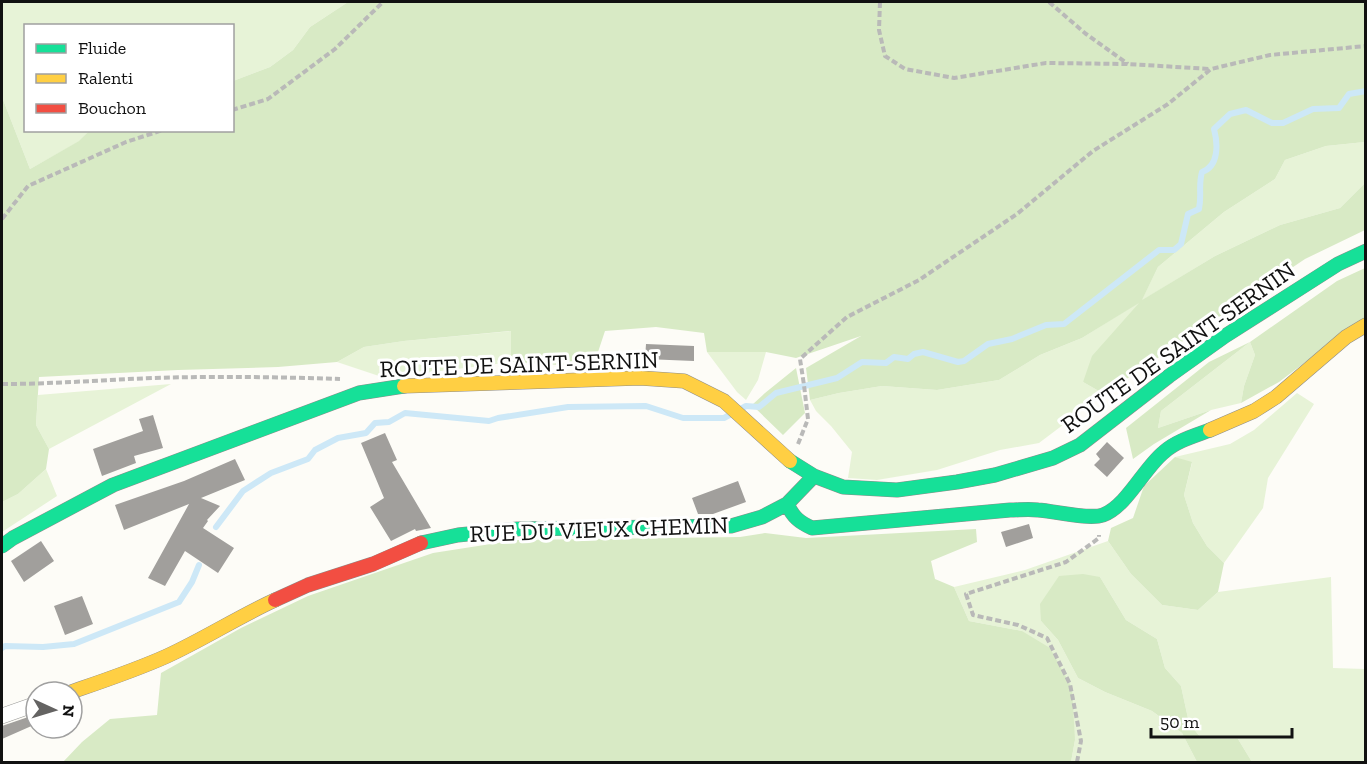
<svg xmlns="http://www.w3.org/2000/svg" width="1367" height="764" font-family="'Zilla Slab',serif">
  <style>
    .green { fill: #e7f3d7 }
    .forest { fill: #d8eac5 }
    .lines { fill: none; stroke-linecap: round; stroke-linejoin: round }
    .stream { stroke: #cde8f7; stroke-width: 6 }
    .building { fill: #a19f9c }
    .street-casing { stroke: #979795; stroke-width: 16 }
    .fast-casing { stroke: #8e8d8b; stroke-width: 15 }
    .slow-casing { stroke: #8e8d8b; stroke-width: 15 }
    .jam-casing { stroke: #8e8d8b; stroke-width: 15 }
    .path { stroke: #b9b9b8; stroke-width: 4; stroke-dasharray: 6 3; stroke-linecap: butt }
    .street { stroke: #fffffe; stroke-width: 15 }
    .fast { stroke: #16e098; stroke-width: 14 }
    .slow { stroke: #ffcf43; stroke-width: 14 }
    .jam { stroke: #f24e42; stroke-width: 14 }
    .labels { text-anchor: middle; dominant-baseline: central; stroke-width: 6; stroke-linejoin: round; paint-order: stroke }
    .street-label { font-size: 24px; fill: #111; stroke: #fff }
  </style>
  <rect width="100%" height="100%" fill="#fdfcf7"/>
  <path class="green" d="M 2,2 L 348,2 L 310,27 L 293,50 L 270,67 L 233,81 L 232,26 L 26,26 L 26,130 L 89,131 L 80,141 L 30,169 L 2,97 Z
    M 1365,142 L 1365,183 L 1340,208 L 1280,225 L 1215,256 L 1141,301 L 1083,382 L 1104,394 L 1039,443 L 1000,450 L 937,470 L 877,480 L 848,478 L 852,452 L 831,426 L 816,411 L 810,400 L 839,393 L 882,386 L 937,390 L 999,380 L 1040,355 L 1082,338 L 1141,301 L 1158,267 L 1224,212 L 1275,179 L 1285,160 L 1326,146 Z
    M 512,331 L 511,362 L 385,378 L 337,362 L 364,347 L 404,341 Z
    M 1250,342 L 1255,355 L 1244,386 L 1241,403 L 1211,410 L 1158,428 L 1161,411 Z
    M 707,352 L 766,352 L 758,380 L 746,400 L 737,392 Z
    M 171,384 L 49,449 L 36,425 L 38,395 Z
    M 1297,393 L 1314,404 L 1268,478 L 1263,508 L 1224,563 L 1207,546 L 1193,523 L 1184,495 L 1192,463 L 1175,457 L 1230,444 L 1254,430 Z
    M 46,469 L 57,496 L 2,532 L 2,502 L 18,494 Z
    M 1108,541 L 1131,574 L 1162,605 L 1198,610 L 1218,592 L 1331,577 L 1333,668 L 1365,669 L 1365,762 L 1252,762 L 1238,739 L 1201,738 L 1189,723 L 1181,686 L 1165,668 L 1157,639 L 1126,620 L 1100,577 L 1041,621 L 1058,640 L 1078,678 L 1105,692 L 1152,711 L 1182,733 L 1197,762 L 1071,762 L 1075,740 L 1022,631 L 969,621 L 954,587 L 1025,570 Z"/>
  <path class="forest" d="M 348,2 L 1365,2 L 1365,142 L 1326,146 L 1285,160 L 1275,179 L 1224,212 L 1158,267 L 1142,300 L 1215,256 L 1280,225 L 1340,208 L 1365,183 L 1365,230 L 1305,259 L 1104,394 L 1083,382 L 1092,356 L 1139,303 L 1082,338 L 1040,355 L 999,380 L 937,390 L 882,386 L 839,393 L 810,400 L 806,368 L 861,336 L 796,358 L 766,352 L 707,352 L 704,333 L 656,327 L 605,331 L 593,367 L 511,362 L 511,331 L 404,341 L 364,347 L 337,362 L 278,367 L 178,370 L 39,377 L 36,425 L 49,449 L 46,469 L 18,494 L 2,502 L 2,97 L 30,169 L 79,141 L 89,131 L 232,130 L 233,81 L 270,67 L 293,50 L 310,27 Z
    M 1365,268 L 1365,317 L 1279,382 L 1241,403 L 1244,386 L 1255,355 L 1250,342 L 1161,411 L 1158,428 L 1211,410 L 1154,444 L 1133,459 L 1126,428 L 1209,362 L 1250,342 L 1337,281 Z
    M 796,368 L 805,413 L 783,435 L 752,405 L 765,393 Z
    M 1175,457 L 1192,462 L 1184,495 L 1193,523 L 1207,546 L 1224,563 L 1218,592 L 1198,610 L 1162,605 L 1131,574 L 1108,541 L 1111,528 L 1133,518 L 1144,486 Z
    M 976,529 L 977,542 L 931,561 L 935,579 L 954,587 L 969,621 L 1022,631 L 1050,648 L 1072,688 L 1075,740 L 1071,762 L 63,762 L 82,742 L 110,719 L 157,715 L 161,673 L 241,628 L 308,596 L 433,553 L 517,540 L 740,537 L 765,533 L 806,538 Z
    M 1083,574 L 1100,577 L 1126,620 L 1157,639 L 1165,668 L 1181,686 L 1189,723 L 1201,738 L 1238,739 L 1252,762 L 1197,762 L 1182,733 L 1152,711 L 1105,692 L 1078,678 L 1058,640 L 1041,621 L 1040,604 L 1059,576 Z"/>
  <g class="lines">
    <path class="stream" d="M 216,527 L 243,491 L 271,473 L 308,459 L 315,450 L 338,438 L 366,433 L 375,423 L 389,422 L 405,413 L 489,421 L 498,418 L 568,407 L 646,406 L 683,418 L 724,418 L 746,406 L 759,407 L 776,393 L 837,378 L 862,362 L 886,363 L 894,357 L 908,359 L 914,354 L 923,352 L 958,362 L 964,361 L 988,344 L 1012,339 L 1046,325 L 1064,324 L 1159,250 L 1174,250 L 1181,244 L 1188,214 L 1199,209 C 1202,195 1198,186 1202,172 C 1219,166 1218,144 1214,129 L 1230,114 L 1246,110 L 1272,123 L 1283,123 L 1313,109 L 1339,108 L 1349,94 L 1366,91
      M 2,648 L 5,646 L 43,647 L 74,644 L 179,602 L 192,582 L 199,565"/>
  </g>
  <path class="building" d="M 646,344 L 694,346 L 694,361 L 645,359 Z
    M 153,415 L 163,448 L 134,456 L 136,463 L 102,476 L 93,449 L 143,431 L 139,419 Z
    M 385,433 L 397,460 L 392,462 L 431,528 L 416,531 L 415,529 L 391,541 L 370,507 L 384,498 L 361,443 Z
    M 1107,442 L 1124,458 L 1107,477 L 1094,465 L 1100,459 L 1096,454 Z
    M 235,459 L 245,480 L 201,498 L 220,506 L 207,520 L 208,521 L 203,528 L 234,548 L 218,573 L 185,551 L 165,586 L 148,578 L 189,504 L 124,530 L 115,505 L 184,481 Z
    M 738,481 L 746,502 L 713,514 L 698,514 L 692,498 Z
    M 1029,524 L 1033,538 L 1006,547 L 1001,532 Z
    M 41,541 L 54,561 L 24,582 L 11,561 Z
    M 82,596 L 93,624 L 65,635 L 54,606 Z
    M 34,715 L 36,724 L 2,739 L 2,726 Z"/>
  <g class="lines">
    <defs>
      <path id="street" d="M 2,716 L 36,704"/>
      <path id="fast" d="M 790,461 L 814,476 L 843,487 L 897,490 L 957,482 L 995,475 L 1053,458 L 1080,445 L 1169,376 L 1225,336 L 1338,264 L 1366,251
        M 787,504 L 814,476
        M 421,543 L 458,535 L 517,529 L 731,526 L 762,517 L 787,504 C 793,517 799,522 812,528 L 1010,510 C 1019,510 1029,509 1038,510 C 1054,511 1089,520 1103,515 C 1127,506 1144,468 1164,452 C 1176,441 1194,436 1210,430
        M 2,546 L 13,538 L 113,485 L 359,393 L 404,386"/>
      <path id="slow" d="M 404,386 L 640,378 L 684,381 L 724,401 L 790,461
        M 1210,430 L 1254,411 L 1276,397 L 1346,337 L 1366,325
        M 71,692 C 103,681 136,670 167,656 C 204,639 238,617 275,600"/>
      <path id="jam" d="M 275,600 L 308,585 L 373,564 L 421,543"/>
    </defs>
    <use href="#street" class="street-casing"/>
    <use href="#fast" class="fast-casing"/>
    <use href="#slow" class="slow-casing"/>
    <use href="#jam" class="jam-casing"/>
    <path class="path" d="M 880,2 L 879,30 L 885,56 L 905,69 L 954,78 L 1046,63 L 1128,64 L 1210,69
      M 1049,2 L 1086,34 L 1128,64
      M 232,110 L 268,99 L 335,49 L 383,2
      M 2,219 L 28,186 L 126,142 L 163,130
      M 2,384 C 52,384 102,380 152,378 C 215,376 278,377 340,379
      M 798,444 L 808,419 L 804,385 L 800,359 L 847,317 L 919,280 L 1017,214 L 1093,151 L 1168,104 L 1211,69 L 1270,55 L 1366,46
      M 1077,762 L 1081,741 L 1070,684 L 1047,638 L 1018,625 L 973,615 L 966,594 L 1066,562 L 1099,538 L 1099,535"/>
    <use href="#street" class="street"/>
    <use href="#fast" class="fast"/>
    <use href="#slow" class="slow"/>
    <use href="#jam" class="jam"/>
  </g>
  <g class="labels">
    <g class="street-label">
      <text transform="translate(1178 347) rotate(-35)">ROUTE DE SAINT-SERNIN</text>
      <text transform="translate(519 364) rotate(-2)">ROUTE DE SAINT-SERNIN</text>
      <text transform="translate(599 529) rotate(-2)">RUE DU VIEUX CHEMIN</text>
    </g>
  </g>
  <rect width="1367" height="764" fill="none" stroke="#111111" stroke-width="6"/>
  <rect x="24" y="24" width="210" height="108" fill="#ffffff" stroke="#a0a0a0" stroke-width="1.5"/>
  <rect x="36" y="44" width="30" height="9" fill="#16e098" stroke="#a0a0a0" stroke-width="1.5"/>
  <text x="78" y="54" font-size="18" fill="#111111">Fluide</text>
  <rect x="36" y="74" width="30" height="9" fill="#ffcf43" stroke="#a0a0a0" stroke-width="1.5"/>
  <text x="78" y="84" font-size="18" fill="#111111">Ralenti</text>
  <rect x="36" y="104" width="30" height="9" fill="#f24e42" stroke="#a0a0a0" stroke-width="1.5"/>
  <text x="78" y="114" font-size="18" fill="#111111">Bouchon</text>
  <g transform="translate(54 710) rotate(94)"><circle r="28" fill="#ffffff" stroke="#a0a0a0" stroke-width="1.5"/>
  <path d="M0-4.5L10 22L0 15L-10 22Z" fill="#646362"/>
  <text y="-9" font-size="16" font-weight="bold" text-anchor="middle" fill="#111111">N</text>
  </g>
  <path d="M1151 728v9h141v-9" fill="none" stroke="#111111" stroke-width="3"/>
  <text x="1160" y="728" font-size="18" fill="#111111" stroke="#ffffff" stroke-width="4.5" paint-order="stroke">50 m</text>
</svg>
